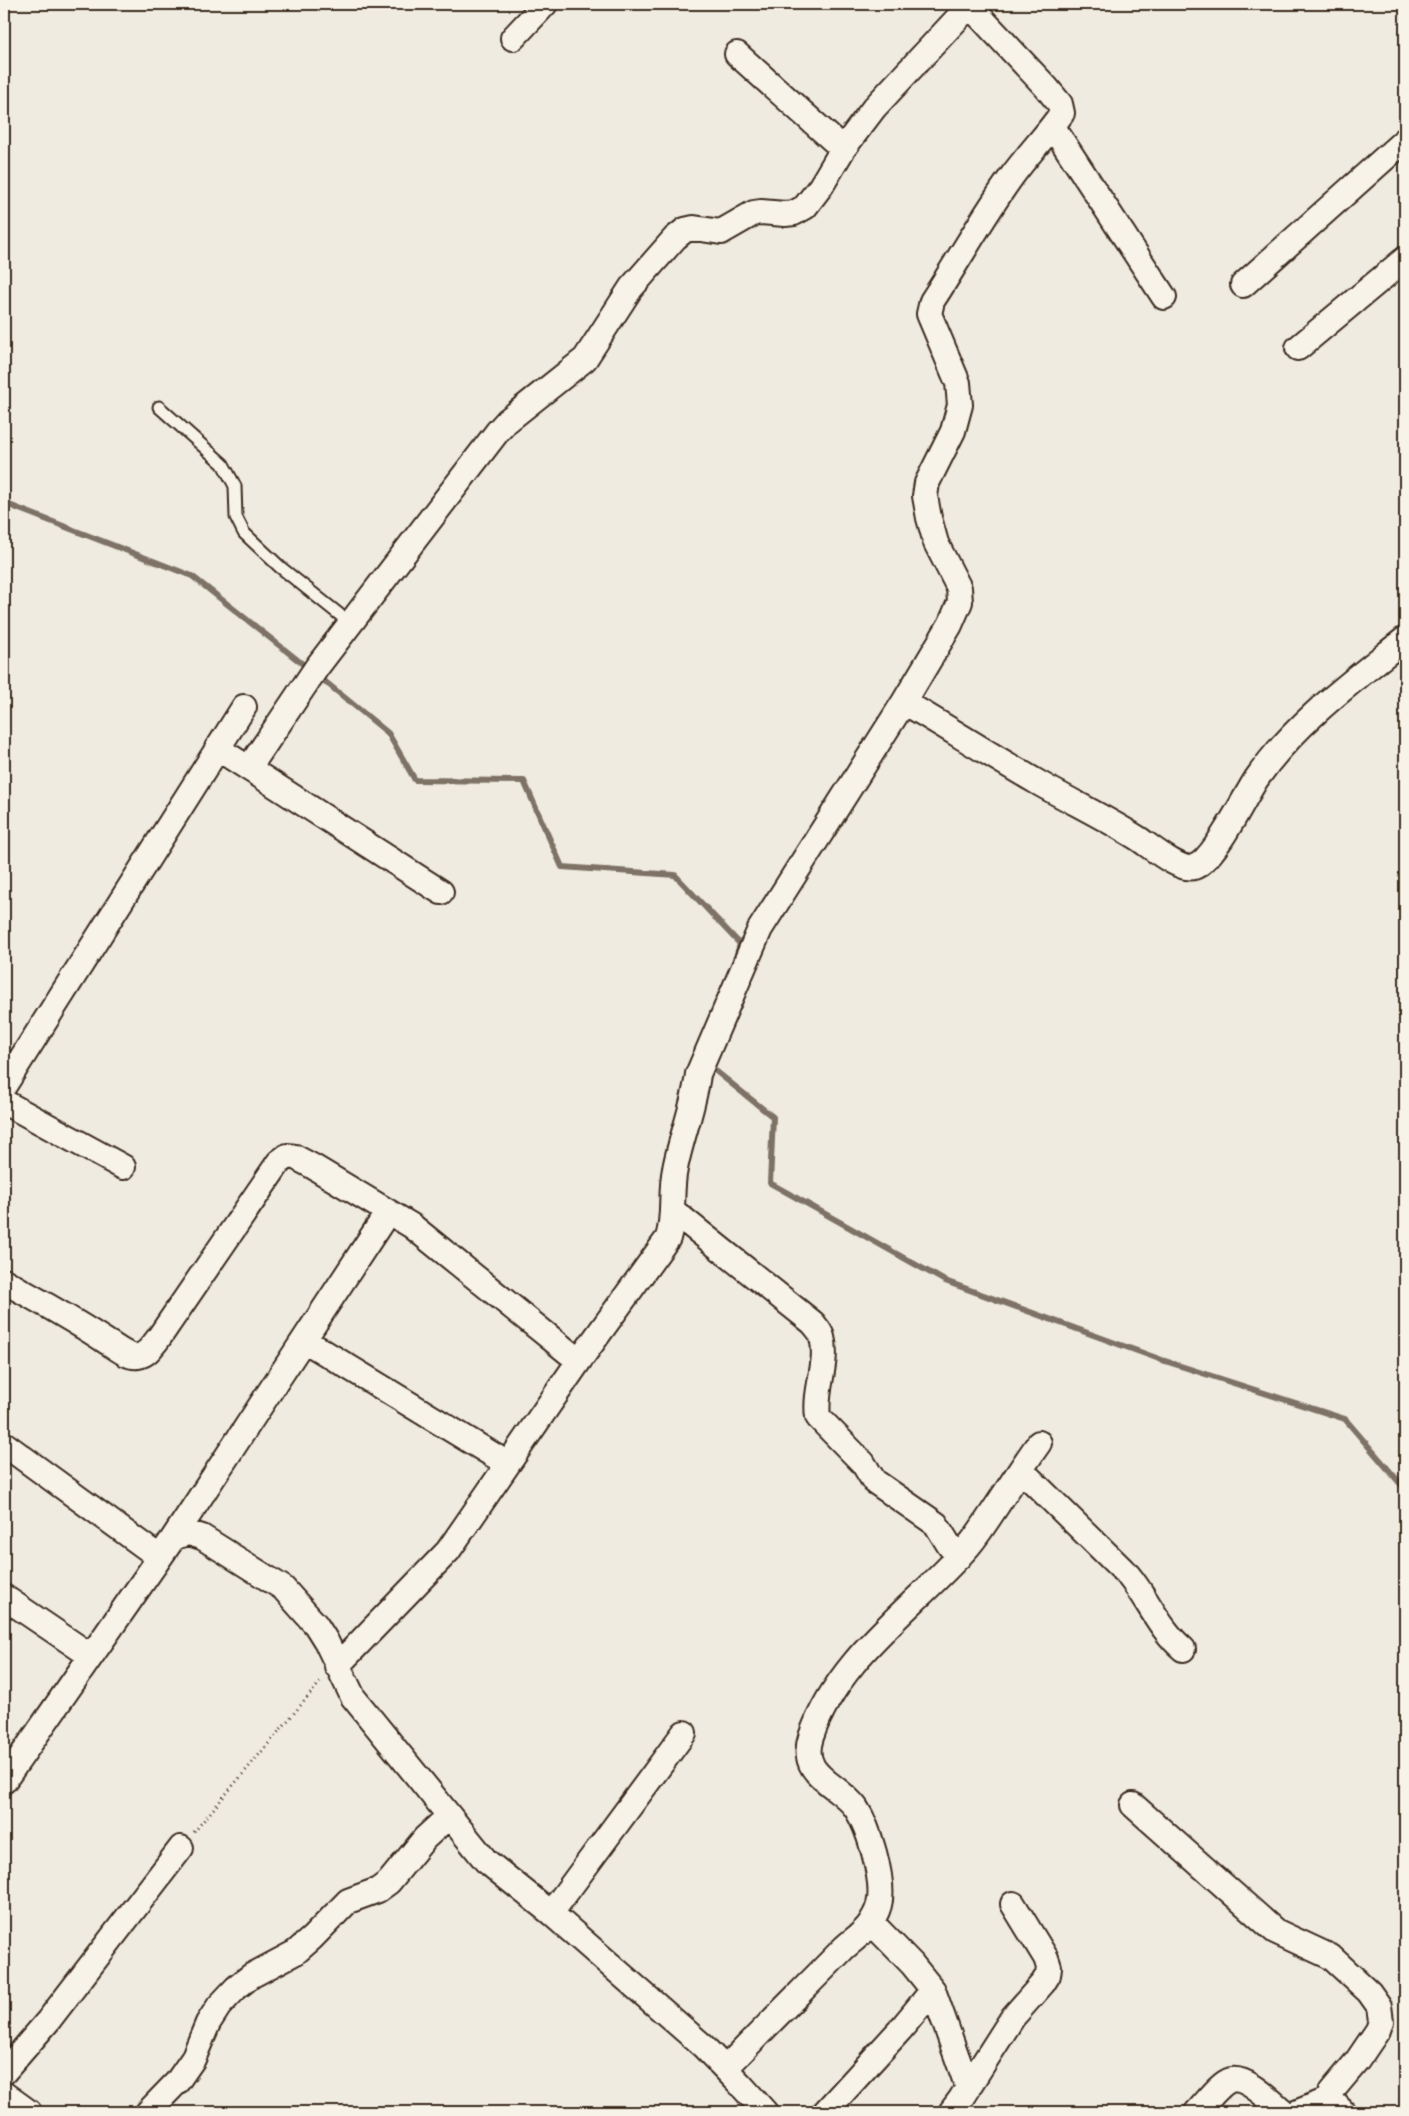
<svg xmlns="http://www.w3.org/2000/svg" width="1409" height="2116" font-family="Dekko,sans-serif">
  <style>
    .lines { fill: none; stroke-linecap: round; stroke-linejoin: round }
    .stream { stroke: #7e7266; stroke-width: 6 }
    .lane-casing { stroke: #3b2a1e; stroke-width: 15 }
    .street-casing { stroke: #3b2a1e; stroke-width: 28 }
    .path { stroke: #3b2a1e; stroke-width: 3; stroke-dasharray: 1 4; stroke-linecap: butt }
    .lane { stroke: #f7f3e8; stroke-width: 11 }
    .street { stroke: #f7f3e8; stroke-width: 24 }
  </style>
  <rect width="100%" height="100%" fill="#efebe0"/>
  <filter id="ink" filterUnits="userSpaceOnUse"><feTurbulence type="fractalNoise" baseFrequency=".02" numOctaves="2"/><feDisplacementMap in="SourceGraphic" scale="10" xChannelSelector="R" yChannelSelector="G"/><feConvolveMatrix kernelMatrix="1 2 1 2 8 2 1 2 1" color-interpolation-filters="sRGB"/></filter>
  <g filter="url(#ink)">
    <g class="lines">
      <path class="stream" d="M 4,503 L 192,576 L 309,669
        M 317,675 L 388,733 L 415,780 L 524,781 L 562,867 L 675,875 L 740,944 L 737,954
        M 707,1064 L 773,1117 L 770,1183 L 945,1281 L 1162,1360 L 1345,1419 L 1405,1489"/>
      <defs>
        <path id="lane" d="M 159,407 L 223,464 L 235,486 L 236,517 L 244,533 L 280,567 L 350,623"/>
        <path id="street" d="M 513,38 L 545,4
          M 737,54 L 843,149
          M 1053,127 L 1164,297
          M 1243,285 L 1405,140
          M 1298,348 L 1405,259
          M 904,702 C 948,728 992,756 1037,782 C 1070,801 1106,818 1139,839 C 1151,847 1181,872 1194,867 C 1215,860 1244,797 1257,778 C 1295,723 1353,681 1405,639
          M 217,748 L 441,892
          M 249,768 L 317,667 L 498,431 L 507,421 L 585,359 L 631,288 L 675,238 L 685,230 L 694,228 L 721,232 L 754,213 L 761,212 L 785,214 L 794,213 L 805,207 L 821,186 L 843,149 L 874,108 L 971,4
          M 4,1086 L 244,707
          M 4,1102 L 123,1167
          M 672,1210 L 813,1323 C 816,1327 821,1332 822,1337 C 829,1363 814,1390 818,1417 L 863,1463 L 874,1481 L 936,1524 L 949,1545 L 959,1557
          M 4,1281 C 39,1301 74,1320 107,1342 C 116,1347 128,1358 138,1356 C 147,1355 153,1345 158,1339 L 279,1162 L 287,1156 L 295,1157 L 312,1166 L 412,1226 L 579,1361
          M 304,1340 L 508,1464
          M 4,1444 L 159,1557
          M 1021,1470 L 1128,1575 C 1148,1599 1159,1629 1183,1649
          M 174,1537 L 388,1212
          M 4,1597 L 91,1656
          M 337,1666 L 448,1551 L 579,1361 L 668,1238 C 675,1216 670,1192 675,1169 C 681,1137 694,1107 698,1074 L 760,929 L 904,702 L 950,625 L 960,602 L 959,588 L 936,543 L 929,518 L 925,496 L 927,483 L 953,431 L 960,405 L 958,383 L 929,314 L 932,301 C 959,260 983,216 1012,176 C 1028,154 1047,135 1062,113 L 1060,104 L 1046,87 L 969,5
          M 4,1781 L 174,1537 L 189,1533 L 202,1537 L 283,1588 L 316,1625 L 326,1641 L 353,1697 L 486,1861 L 551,1913 L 703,2046 L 740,2084 L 765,2112
          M 1133,1805 L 1275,1931 L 1331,1957 L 1369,1992 L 1379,2006 L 1381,2021 L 1378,2030 L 1357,2061 L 1331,2092 L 1330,2099 L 1343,2112
          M 551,1913 L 684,1733
          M 871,1922 L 912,1964 L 933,1990 L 968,2088
          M 726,2068 C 764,2028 804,1989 843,1949 C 852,1940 865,1933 871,1922 C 875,1916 879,1907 880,1900 C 883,1876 869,1828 856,1808 C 838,1783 798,1776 811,1737 C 837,1659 911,1610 964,1551 C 974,1541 982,1528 990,1516 C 1006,1492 1022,1467 1039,1443
          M 4,2072 L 48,2021 L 181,1848
          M 4,2094 L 29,2112
          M 148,2112 L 177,2082 L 193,2059 L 208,2023 L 219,2006 L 236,1988 L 251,1976 L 296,1952 L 312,1938 L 348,1901 L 378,1890 L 389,1882 L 425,1838 L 449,1816
          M 825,2112 L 900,2030 L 933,1990
          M 951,2112 L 960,2100 L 1013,2017 L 1043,1983 L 1048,1975 L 1049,1967 L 1046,1958 L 1013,1904
          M 1197,2112 C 1205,2104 1220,2083 1231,2080 C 1247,2076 1273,2103 1284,2112
          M 1298,2112 L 1330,2099"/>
      </defs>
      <use href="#lane" class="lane-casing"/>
      <use href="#street" class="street-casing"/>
      <path class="path" d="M 194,1832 L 322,1680"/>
      <use href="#lane" class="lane"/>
      <use href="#street" class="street"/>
    </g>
  </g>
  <rect width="1409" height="2116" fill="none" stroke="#f7f3e8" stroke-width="20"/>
  <rect x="10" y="10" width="1389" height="2096" fill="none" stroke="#3b2a1e" stroke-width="2" filter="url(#ink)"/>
</svg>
